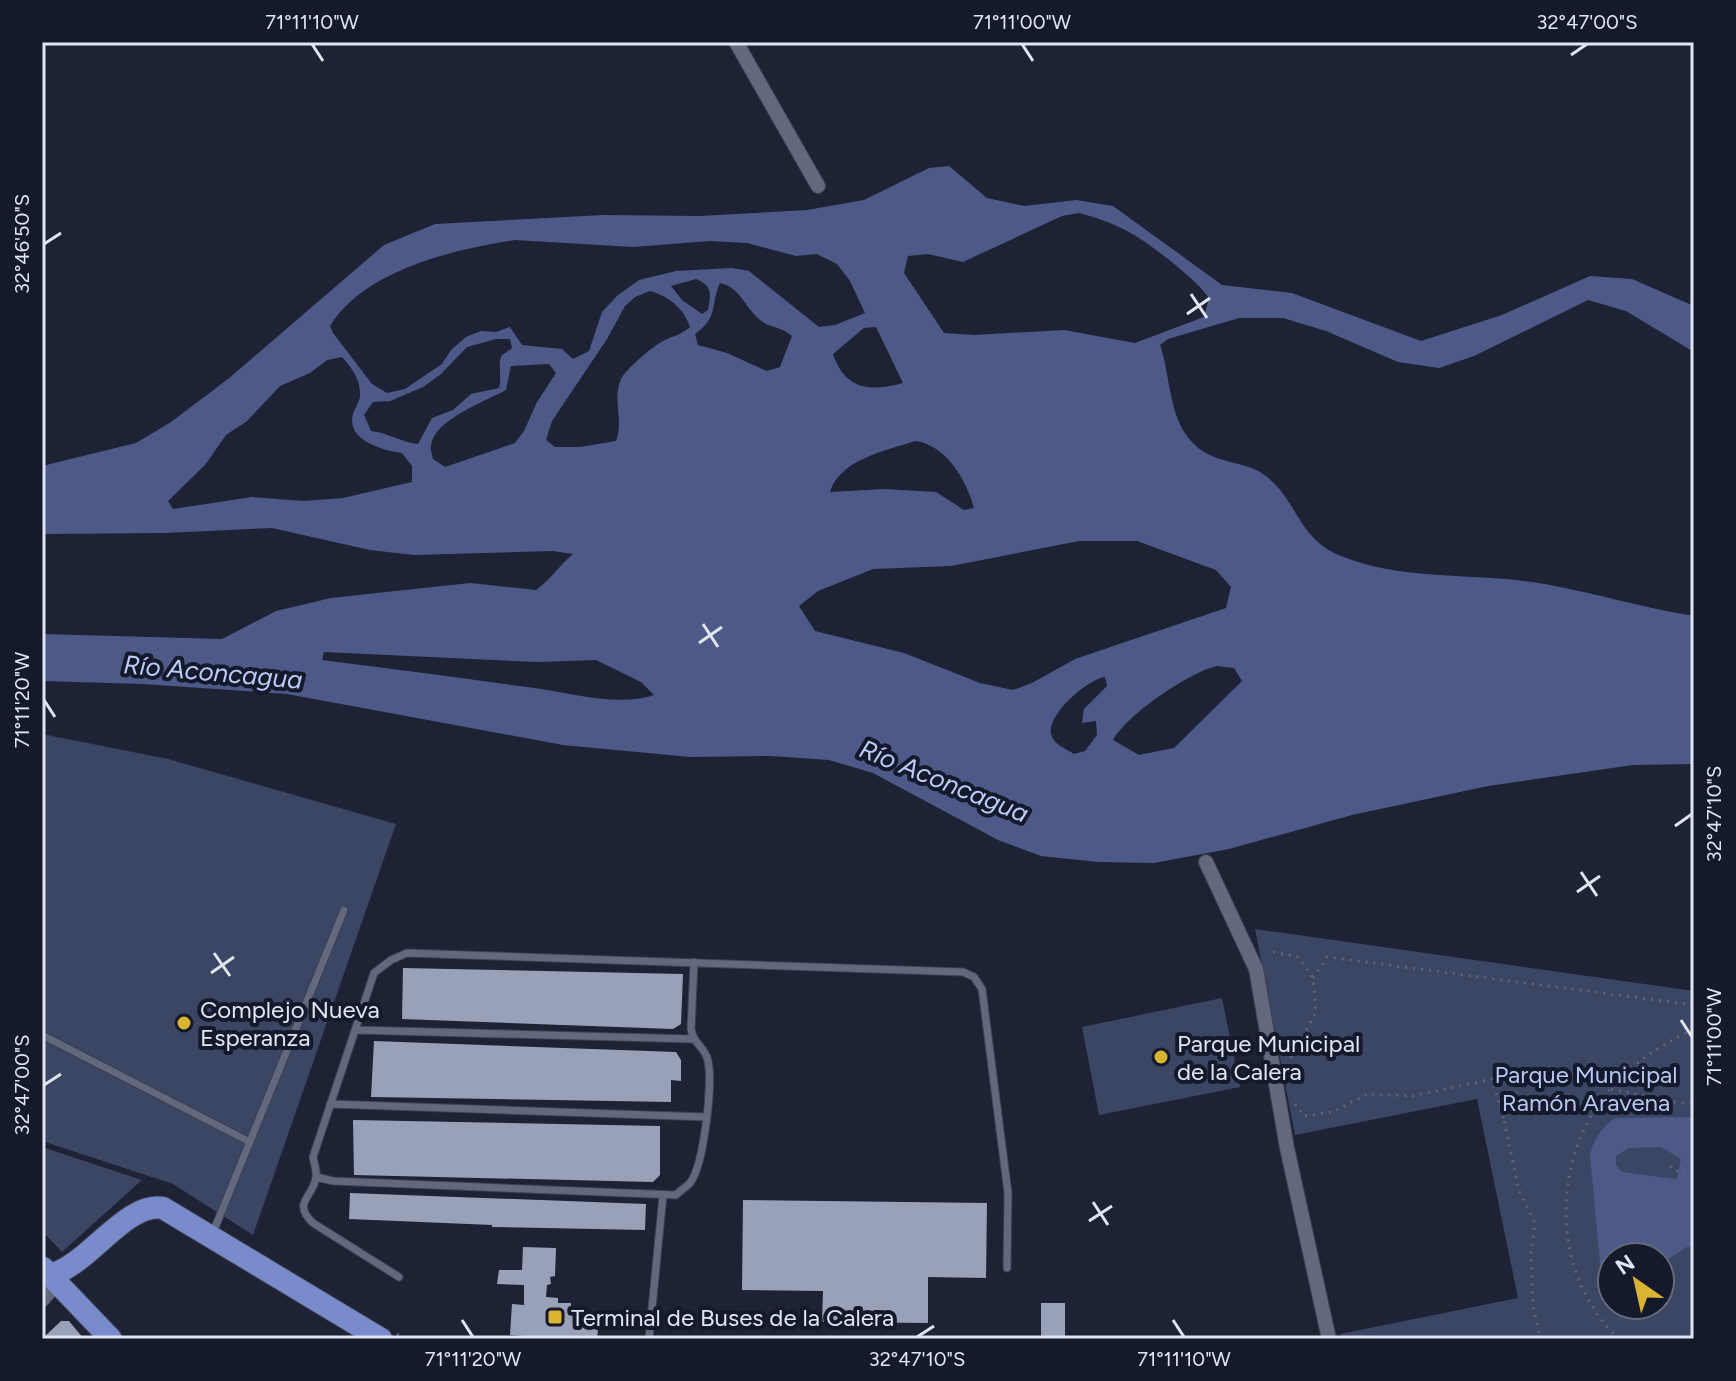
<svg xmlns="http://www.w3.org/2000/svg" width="1736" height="1381" font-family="Figtree,sans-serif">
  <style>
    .green { fill: #3b4564; fill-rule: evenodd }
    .water { fill: #4d5a88; fill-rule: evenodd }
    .building { fill: #99a1b9 }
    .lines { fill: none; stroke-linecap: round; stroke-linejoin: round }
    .service-casing { stroke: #3c404f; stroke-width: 9 }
    .minor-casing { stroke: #3c404f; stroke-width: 16 }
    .primary-casing { stroke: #3c404f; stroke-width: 24 }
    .path { stroke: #5f6575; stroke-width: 3; stroke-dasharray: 2 6; stroke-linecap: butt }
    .service { stroke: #62697f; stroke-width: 7 }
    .minor { stroke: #62697f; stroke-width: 14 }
    .primary { stroke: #798bca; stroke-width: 22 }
    .ticks { fill: none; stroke: #e0e5f1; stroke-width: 3 }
    .poi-dot { fill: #dab333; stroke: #14192b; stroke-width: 3 }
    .labels { text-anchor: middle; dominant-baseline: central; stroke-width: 8; stroke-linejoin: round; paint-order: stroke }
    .poi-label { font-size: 24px; fill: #e0e5f1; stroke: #14192b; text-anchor: start }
    .park-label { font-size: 24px; fill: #b8c6f2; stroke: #14192b }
    .water-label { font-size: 26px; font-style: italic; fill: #bccbf7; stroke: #14192b }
    .neatline { fill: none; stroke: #e0e5f1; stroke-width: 3 }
    .ticks-label { font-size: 20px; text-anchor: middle; fill: #e0e5f1 }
  </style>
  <rect width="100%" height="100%" fill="#1d2335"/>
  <path class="green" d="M 42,734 L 168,759 L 396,824 L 253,1235 L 173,1184 L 42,1141 Z
    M 1255,929 L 1694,991 L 1694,1339 L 1341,1339 L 1340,1334 L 1518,1298 L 1477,1099 L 1295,1135 ZM 1612,1257 L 1660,1257 L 1660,1305 L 1612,1305 Z
    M 1222,998 L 1240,1087 L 1099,1115 L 1082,1027 Z
    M 42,1147 L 142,1180 L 62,1252 L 42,1231 Z"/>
  <path class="water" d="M 949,166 L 987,198 L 1024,206 L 1076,200 L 1113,206 L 1222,285 L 1292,293 L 1421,341 L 1502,315 L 1590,276 L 1632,279 L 1694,306 L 1694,352 L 1626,311 L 1588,300 L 1474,356 L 1439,368 L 1398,362 L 1326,331 L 1283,318 L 1239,318 L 1168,339 L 1160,345 C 1173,383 1167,430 1206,453 C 1223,463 1248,463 1263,474 C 1298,498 1296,538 1341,556 C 1404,582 1479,572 1545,584 C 1595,593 1644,608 1694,616 L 1694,764 L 1633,765 L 1488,786 L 1352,815 L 1229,849 L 1154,863 L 1099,862 L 1041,856 L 998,840 L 873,773 L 829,760 L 771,756 L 690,757 L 563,745 L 287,694 L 143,684 L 42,681 L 42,634 L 222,639 L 276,611 L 331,598 L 470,583 L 536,590 C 550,580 559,566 573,554 L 553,551 L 414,555 L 370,550 L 272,528 L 164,533 L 42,534 L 42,466 L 136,443 L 171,422 L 228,379 L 384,245 L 435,224 L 604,215 L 700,216 L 807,210 L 864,200 L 929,168 ZM 1079,213 C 1121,224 1139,236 1173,263 C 1186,274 1199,284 1209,298 L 1204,317 L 1135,343 L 1064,330 L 974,335 L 944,333 L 904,273 L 908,256 L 928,254 L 963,262 L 1062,216 ZM 515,240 L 633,247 L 710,241 L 747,243 L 796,256 L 817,254 L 837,264 L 850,281 L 865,313 L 835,325 L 819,327 L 749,271 L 732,268 L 676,271 L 639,280 L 617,296 L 602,312 L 589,351 L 573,359 L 562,349 L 522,345 L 510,327 L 496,332 L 481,331 L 466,337 L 451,350 L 442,364 L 405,389 L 387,393 L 372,384 L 333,333 L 330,326 C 364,270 455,249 515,240 ZM 696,279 C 713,286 711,294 708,310 L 702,314 L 682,300 L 671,286 ZM 720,283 C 741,287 746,311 763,322 C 774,329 780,326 792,336 L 780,367 L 767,371 L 727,353 L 698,345 L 695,334 C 719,317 710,305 720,283 ZM 650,291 C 668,296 684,308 690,327 C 681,335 673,336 663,341 C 653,346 626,369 621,379 C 612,398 624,421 616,441 L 580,447 L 555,447 L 546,440 L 552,421 L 607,339 L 625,306 L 635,297 ZM 876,327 L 903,383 C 870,392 845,390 833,354 L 864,328 ZM 496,339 L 510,339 L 512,348 L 501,356 C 498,367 502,377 499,388 L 471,394 L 453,410 L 432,418 L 418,444 C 401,442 388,433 371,431 L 364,415 L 373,402 L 390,401 L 423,387 L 441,374 L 467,347 ZM 342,357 C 352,368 361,380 360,396 C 359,403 355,408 353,414 C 346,441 383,450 402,453 L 412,466 L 412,482 L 343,498 L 304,501 L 252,497 L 173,509 L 168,501 L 205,465 L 226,435 L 247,421 L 280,386 L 310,373 L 327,360 ZM 549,364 L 556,373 L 537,402 L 524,431 L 515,443 L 445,467 L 433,459 C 432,454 430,450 431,446 C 433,420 486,401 506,390 L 511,366 ZM 915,441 C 946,445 966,479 974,508 L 964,510 L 936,492 L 884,489 L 830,492 C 840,459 886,451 915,441 ZM 1079,541 L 1137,541 L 1216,570 L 1231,587 L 1226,608 L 1075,659 L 1032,683 L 1013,690 L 980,683 L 904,653 L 815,631 L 799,606 L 818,591 L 873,569 L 951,566 ZM 324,652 L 536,662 L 596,660 L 641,682 L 654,695 C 618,707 571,693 534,688 C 463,678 392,669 322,660 ZM 1217,666 L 1234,668 L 1242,681 L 1174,748 L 1139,755 L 1113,740 C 1128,714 1188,673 1217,666 ZM 1105,677 L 1107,686 L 1084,709 L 1082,723 L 1096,721 L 1097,735 L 1085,751 L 1074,754 C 1066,749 1053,744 1051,734 C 1047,714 1088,679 1105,677 Z
    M 1694,1117 L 1694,1246 L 1687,1247 L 1660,1265 L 1660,1257 L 1612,1257 L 1612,1278 L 1605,1275 L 1600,1263 L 1590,1155 C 1593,1141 1603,1124 1616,1118 ZM 1661,1147 L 1681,1159 L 1677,1178 L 1674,1179 L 1622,1172 L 1616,1165 L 1616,1156 L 1629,1148 Z"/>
  <path class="building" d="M 403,968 L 683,974 L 681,1024 L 673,1029 L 402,1019 Z
    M 374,1041 L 676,1052 L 681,1060 L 681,1081 L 671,1080 L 671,1102 L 371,1097 Z
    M 353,1120 L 660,1126 L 660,1175 L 653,1182 L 354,1175 Z
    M 350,1193 L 646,1204 L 645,1230 L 492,1227 L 492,1225 L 349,1219 Z
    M 743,1200 L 987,1203 L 986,1278 L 928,1277 L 928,1323 L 822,1322 L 823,1291 L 742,1290 Z
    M 523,1247 L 556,1248 L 555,1276 L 550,1277 L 551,1284 L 547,1285 L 546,1297 L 558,1298 L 558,1303 L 571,1303 L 571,1310 L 600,1311 L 597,1339 L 524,1339 L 524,1336 L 510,1335 L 512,1304 L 524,1305 L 524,1285 L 497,1284 L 499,1270 L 522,1270 Z
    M 1041,1303 L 1065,1303 L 1065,1339 L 1041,1339 Z
    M 61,1321 L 69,1321 L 84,1339 L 42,1339 Z"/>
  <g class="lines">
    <defs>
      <path id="service" d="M 356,1030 L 692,1039
        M 42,1035 L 250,1142
        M 330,1104 L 707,1117
        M 316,1177 L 333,1181 L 676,1195 C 680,1191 686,1187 690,1183 C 704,1165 713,1083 708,1061 C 706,1048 693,1044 691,1029 L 694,962
        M 212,1235 L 344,910
        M 399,1277 L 313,1223 C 291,1202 314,1197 316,1177 C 317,1171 314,1163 313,1157 L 374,973 L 391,960 L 407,953 L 963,972 L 974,977 L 982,989 L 1008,1193 L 1007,1268
        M 649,1339 L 663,1195"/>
      <path id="minor" d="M 736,42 L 818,186
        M 1206,862 L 1256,969 L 1287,1148 L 1329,1339
        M 42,1300 L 57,1283"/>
      <path id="primary" d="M 43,1268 L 111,1339
        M 50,1275 C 88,1266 126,1201 163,1208 L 381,1339"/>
    </defs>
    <use href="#service" class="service-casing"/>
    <use href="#minor" class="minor-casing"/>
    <use href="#primary" class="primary-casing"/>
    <path class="path" d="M 1273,952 L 1298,957 L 1313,978 L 1316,1012 L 1288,1063
      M 1313,978 L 1327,957 L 1694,1005
      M 1611,1089 L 1674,1102 L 1694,1103
      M 1517,1092 L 1504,1120 L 1519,1191 L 1535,1223 L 1531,1254 L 1533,1305 L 1540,1339
      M 1295,1104 L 1304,1116 L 1332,1112 L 1368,1094 L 1413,1096 L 1492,1079 L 1504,1120
      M 1670,1166 L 1674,1170 L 1694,1176
      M 397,1334 L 405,1339
      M 1619,1339 C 1550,1275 1550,1159 1610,1089 C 1633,1062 1663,1044 1694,1029"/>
    <use href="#service" class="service"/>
    <use href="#minor" class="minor"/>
    <use href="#primary" class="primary"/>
  </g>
  <path class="ticks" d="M 312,44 L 323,61M 1022,44 L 1033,61M 1571,55 L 1587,44M 44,244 L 61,233M 1191,294 L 1207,318M 1187,314 L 1210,298M 703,624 L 718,647M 699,643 L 722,627M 44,700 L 55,717M 1675,826 L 1692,814M 1581,872 L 1597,896M 1577,892 L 1600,876M 214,953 L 230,976M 211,973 L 234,957M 1681,1020 L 1692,1037M 44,1085 L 61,1074M 1093,1202 L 1108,1225M 1089,1221 L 1112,1206M 462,1320 L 473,1337M 1173,1320 L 1184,1337M 917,1337 L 934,1326"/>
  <g class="poi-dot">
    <circle cx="184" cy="1023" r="8"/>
    <circle cx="1161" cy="1057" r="8"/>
    <rect x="547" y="1309" width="16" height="16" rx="4"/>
  </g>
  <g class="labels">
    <g class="poi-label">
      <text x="200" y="1009">Complejo Nueva<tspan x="200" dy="28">Esperanza</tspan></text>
      <text x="1177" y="1043">Parque Municipal<tspan x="1177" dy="28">de la Calera</tspan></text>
      <text x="571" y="1317">Terminal de Buses de la Calera</text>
    </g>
    <g class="park-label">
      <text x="1586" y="1074">Parque Municipal<tspan x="1586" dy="28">Ramón Aravena</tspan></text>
    </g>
    <g class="water-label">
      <text transform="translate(213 672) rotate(5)">Río Aconcagua</text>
      <text transform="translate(944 781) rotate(22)">Río Aconcagua</text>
    </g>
  </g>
  <rect width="1736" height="1381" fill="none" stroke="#14192b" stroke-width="88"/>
  <g transform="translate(1636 1281) rotate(326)"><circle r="38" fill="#14192b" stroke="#666b7a" stroke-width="2"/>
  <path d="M0-6L14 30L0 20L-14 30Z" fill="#dab333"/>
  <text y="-12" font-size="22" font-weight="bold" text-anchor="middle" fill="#e0e5f1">N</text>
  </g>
  <rect x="44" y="44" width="1648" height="1293" class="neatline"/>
  <g class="ticks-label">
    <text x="312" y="29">71°11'10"W</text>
    <text x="1022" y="29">71°11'00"W</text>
    <text x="1587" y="29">32°47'00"S</text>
    <text transform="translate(22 244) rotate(-90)" y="7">32°46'50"S</text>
    <text transform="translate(22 700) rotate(-90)" y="7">71°11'20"W</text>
    <text transform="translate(1714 814) rotate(-90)" y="7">32°47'10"S</text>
    <text transform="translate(1714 1037) rotate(-90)" y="7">71°11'00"W</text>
    <text transform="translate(22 1085) rotate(-90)" y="7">32°47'00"S</text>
    <text x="473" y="1366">71°11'20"W</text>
    <text x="917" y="1366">32°47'10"S</text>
    <text x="1184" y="1366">71°11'10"W</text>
  </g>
</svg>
